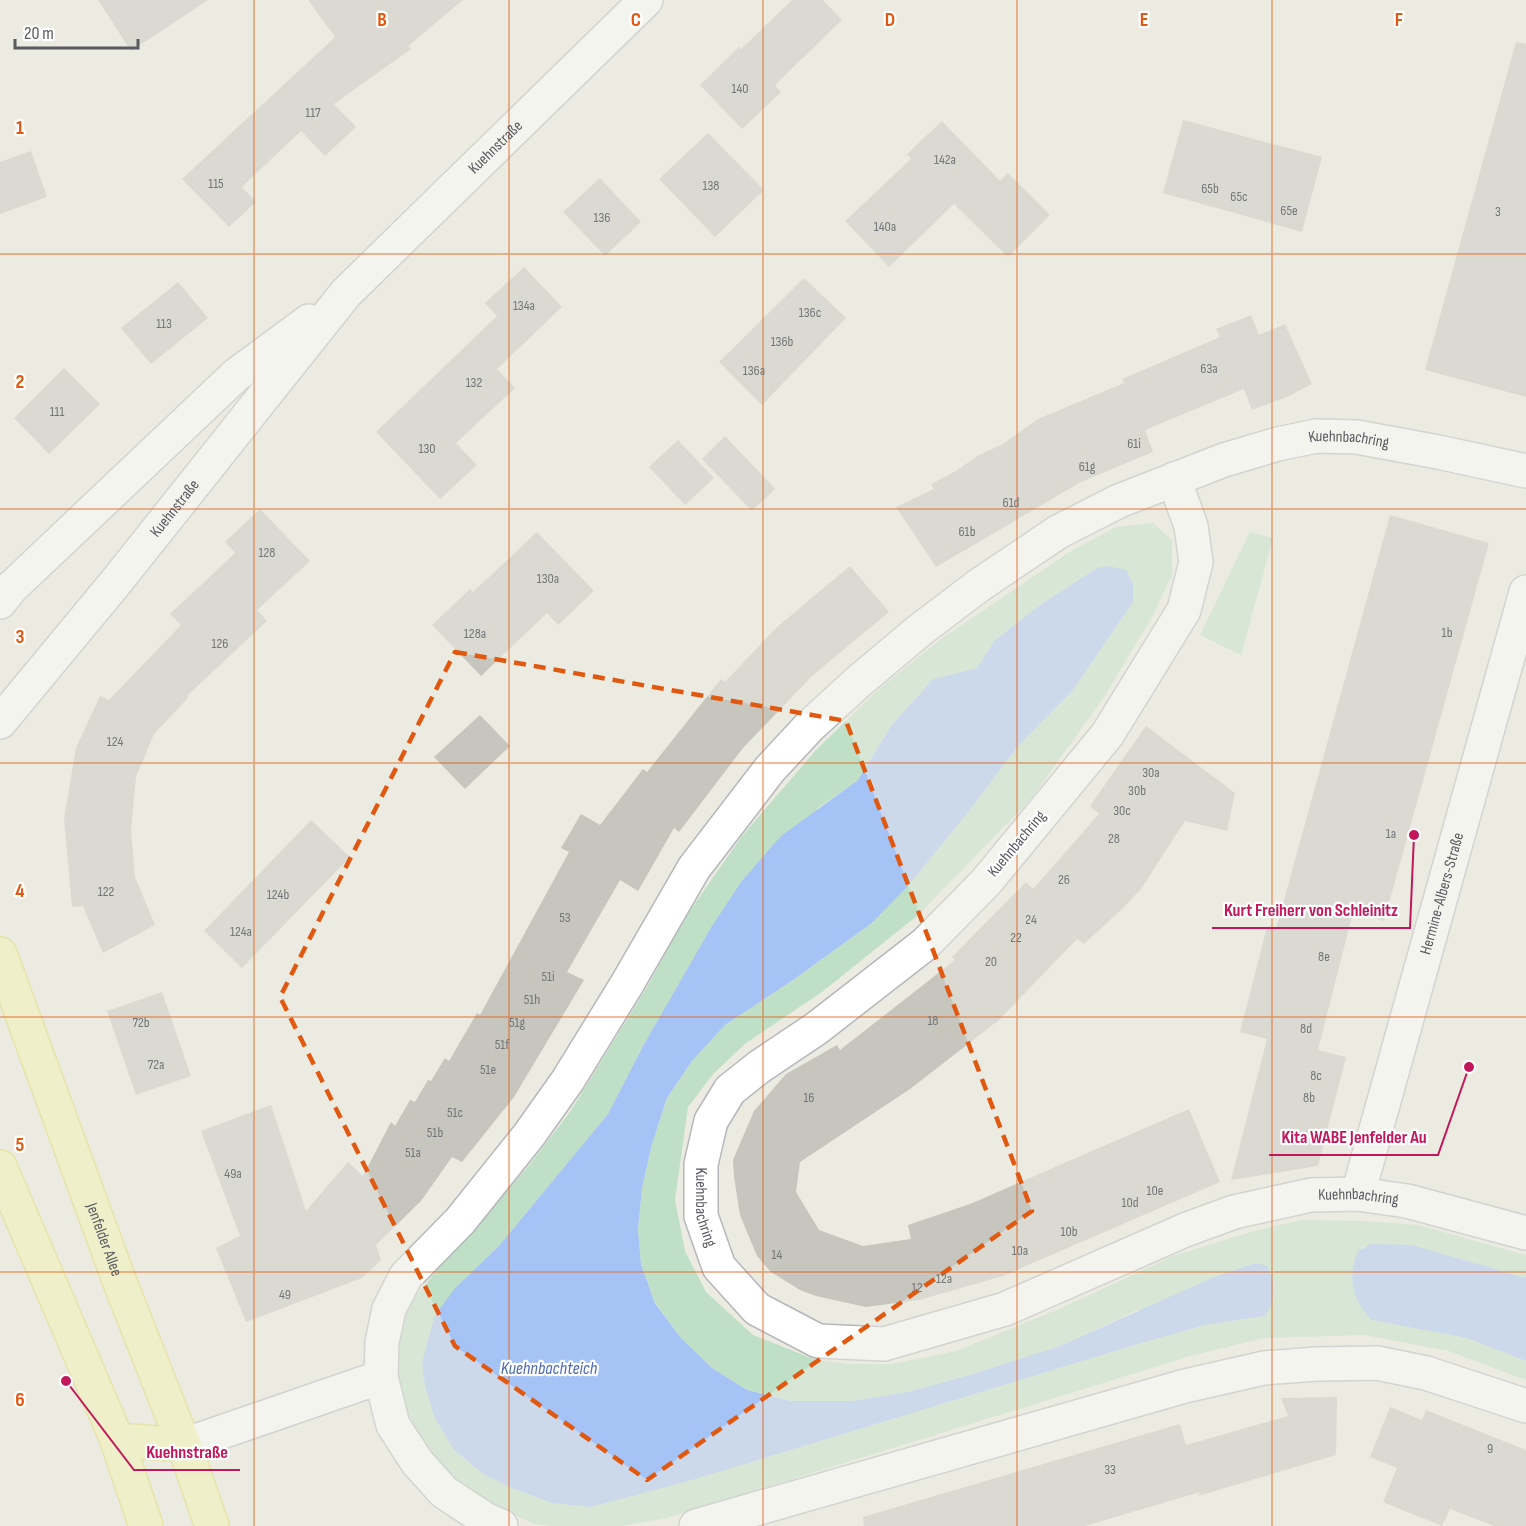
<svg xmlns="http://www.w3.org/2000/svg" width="1526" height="1526" font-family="'Sofia Sans Condensed',sans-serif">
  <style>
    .green { fill: #bfe0c6; fill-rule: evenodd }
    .water { fill: #a6c3f6 }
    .building { fill: #c6c5be }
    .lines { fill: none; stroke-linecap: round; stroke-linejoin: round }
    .minor-casing { stroke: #b6b7bc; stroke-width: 36 }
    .major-casing { stroke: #e2d962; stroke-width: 36 }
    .minor { stroke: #fff; stroke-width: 33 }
    .major { stroke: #f3f6aa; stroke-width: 33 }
    .marked { fill: none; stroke: #e15910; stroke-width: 4.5; stroke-dasharray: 12 8; stroke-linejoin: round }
    .grid { fill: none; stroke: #e15910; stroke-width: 1.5; stroke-opacity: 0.55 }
    .labels { text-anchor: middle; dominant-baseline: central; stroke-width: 4.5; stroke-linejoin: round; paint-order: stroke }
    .number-label { font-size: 14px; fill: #747678 }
    .street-label { font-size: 16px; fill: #595b60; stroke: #fff }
    .water-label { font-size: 18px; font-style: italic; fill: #4c6ab6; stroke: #fff }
    .grid-label { font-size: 20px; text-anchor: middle; font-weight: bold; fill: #e15910; stroke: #fff; stroke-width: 4.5; stroke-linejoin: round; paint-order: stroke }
    .leader { fill: none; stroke: #c2185b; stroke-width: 2 }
    .callout-dot { fill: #c2185b; stroke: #fff; stroke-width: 2 }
    .callout-label { font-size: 18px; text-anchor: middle; font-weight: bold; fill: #c2185b; stroke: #fff; stroke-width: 4.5; stroke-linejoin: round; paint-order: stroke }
  </style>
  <rect width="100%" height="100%" fill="#ebebe1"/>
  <path class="green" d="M 1153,523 L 1172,540 L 1172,575 L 1152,617 L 1106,694 L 1031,799 L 918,915 L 822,992 L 746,1043 L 714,1073 L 688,1107 L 675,1200 L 685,1251 L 706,1292 L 753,1335 L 816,1360 L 850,1364 L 892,1364 L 956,1351 L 1059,1309 L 1173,1256 L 1254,1231 L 1301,1220 L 1365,1221 L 1418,1225 L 1526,1255 L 1526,1278 L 1412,1245 L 1363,1247 C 1351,1256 1354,1276 1353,1290 L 1424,1329 L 1467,1338 L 1526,1361 L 1526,1380 L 1449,1351 L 1364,1335 L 1264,1338 L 1187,1357 L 667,1518 L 621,1526 L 553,1526 L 534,1524 L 490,1503 L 456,1480 L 429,1454 L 398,1393 L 395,1366 L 398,1335 L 411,1302 L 447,1258 L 530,1164 L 570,1112 L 647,987 L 682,922 L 742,836 L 816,750 L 879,689 L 941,639 L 1071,551 L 1116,527 ZM 1097,568 L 1133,602 L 1073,690 L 1018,746 L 970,810 L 907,887 L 872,923 L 793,980 L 725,1025 L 692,1061 L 667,1098 L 652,1144 L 642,1188 L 638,1230 L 641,1264 L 655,1302 L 681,1338 L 712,1368 L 747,1390 L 791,1401 L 852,1401 L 908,1392 L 973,1374 L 1060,1346 L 1137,1310 L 1265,1316 L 1205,1325 L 1135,1345 L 699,1478 L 512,1488 L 483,1474 L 454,1450 L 456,1287 L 498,1247 L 608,1114 L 643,1046 L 712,927 L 818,808 L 858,780 L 891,726 L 933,679 L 977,668 L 995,640 L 1043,603 Z
    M 1250,532 L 1273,538 L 1241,655 L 1200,635 Z"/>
  <path class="water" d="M 1108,566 L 1126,570 L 1133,584 L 1133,602 L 1073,690 L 1018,746 L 970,810 L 907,887 L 872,923 L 793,980 L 725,1025 L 692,1061 L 667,1098 L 652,1144 L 642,1188 L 638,1230 L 641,1264 L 655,1303 L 681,1338 L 712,1368 L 747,1390 L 791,1401 L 852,1401 L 908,1392 L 973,1374 L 1060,1346 L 1214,1277 L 1256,1263 L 1267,1266 C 1276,1283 1276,1301 1265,1316 L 1205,1325 L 1135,1345 L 699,1478 L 591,1507 L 552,1503 L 512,1488 L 483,1474 L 454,1450 L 434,1416 L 425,1385 L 422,1362 L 435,1315 L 456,1287 L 498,1247 L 608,1114 L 643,1046 L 712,926 L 741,882 L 781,836 L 858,780 L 891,726 L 933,679 L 977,668 L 995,640 L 1043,603 L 1097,568 Z
    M 1371,1244 L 1412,1245 L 1526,1278 L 1526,1361 L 1467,1338 L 1372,1320 C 1352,1301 1347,1276 1358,1251 Z"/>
  <path class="building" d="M 98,0 L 208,0 L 131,51 Z
    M 308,0 L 463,0 L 408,46 L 411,49 L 334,104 L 356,127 L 325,156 L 301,131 L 242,187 L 256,202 L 229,227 L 182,179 L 335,37 Z
    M 792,0 L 823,0 L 842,20 L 775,85 L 781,92 L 742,129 L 700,85 L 739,47 L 741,49 Z
    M 1516,42 L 1526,44 L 1526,397 L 1425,370 Z
    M 1183,120 L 1322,157 L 1302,232 L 1163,193 Z
    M 942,121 L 1000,181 L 1008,173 L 1050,215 L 1008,257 L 954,204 L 889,267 L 845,221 L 911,159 L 907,154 Z
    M 708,133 L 764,190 L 715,237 L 659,179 Z
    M 31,151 L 47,197 L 0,214 L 0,162 Z
    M 600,178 L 641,222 L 605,256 L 563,212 Z
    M 524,267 L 562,307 L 497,369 L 515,388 L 456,443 L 477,465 L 440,499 L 376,432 L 497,316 L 485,303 Z
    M 804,278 L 846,318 L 762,405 L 719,362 Z
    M 178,282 L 208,318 L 151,364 L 121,328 Z
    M 1251,315 L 1259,335 L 1285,324 L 1312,384 L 1287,397 L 1252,410 L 1244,389 L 1145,430 L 1153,452 L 1081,482 L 936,567 L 896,507 L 934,489 L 931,484 L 956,471 L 979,455 L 1003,444 L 1038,419 L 1124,383 L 1122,379 L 1220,337 L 1216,329 Z
    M 64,368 L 100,404 L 49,454 L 14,418 Z
    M 725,436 L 775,489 L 752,511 L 702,459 Z
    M 678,440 L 714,478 L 685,505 L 649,467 Z
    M 260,509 L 310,561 L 257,610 L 267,621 L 187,696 L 188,698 L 154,734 L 136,777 L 131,830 L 135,877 L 155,925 L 103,953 L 83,906 L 72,907 L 64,819 L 76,748 L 100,696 L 109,700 L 181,625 L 170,614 L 235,553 L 225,542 Z
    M 1390,515 L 1489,543 L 1384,921 L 1353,912 L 1318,1050 L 1346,1057 L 1318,1166 L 1231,1180 L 1267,1039 L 1240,1032 L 1267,927 L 1276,929 Z
    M 537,532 L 594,591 L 558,625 L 547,613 L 481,676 L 432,625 L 470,589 L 473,592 Z
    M 850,566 L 889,612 L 812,676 L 743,748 L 679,832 L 674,828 L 638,891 L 620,880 L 567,972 L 584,980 L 514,1097 L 462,1162 L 452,1157 L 421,1201 L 376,1245 L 381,1260 L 362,1278 L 246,1322 L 216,1248 L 240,1236 L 201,1131 L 271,1105 L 306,1211 L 348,1162 L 363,1176 L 391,1122 L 395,1126 L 410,1100 L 415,1102 L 428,1080 L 431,1081 L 445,1058 L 449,1061 L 477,1013 L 480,1015 L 569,852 L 561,848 L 581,814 L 600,825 L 643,769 L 647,772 L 721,679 L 725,682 L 776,628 Z
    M 480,715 L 510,746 L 465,789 L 434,757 Z
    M 1146,726 L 1235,793 L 1227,831 L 1185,821 L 1141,889 L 1120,911 L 1084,944 L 1077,939 L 999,1020 L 910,1089 L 800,1162 L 796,1192 L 819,1230 L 863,1246 L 911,1239 L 908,1225 L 970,1204 L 1189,1109 L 1220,1182 L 1003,1276 L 919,1300 L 866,1307 L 816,1296 L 800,1290 L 771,1272 L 757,1256 L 740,1215 L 734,1177 L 733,1160 L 754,1111 L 786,1074 L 837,1045 L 840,1050 L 955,960 L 952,957 L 1026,882 L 1033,889 L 1099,814 L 1090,806 Z
    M 311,820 L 350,857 L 242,968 L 204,931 Z
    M 162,992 L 191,1076 L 136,1095 L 107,1011 Z
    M 1337,1397 L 1336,1455 L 1198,1496 L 1200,1492 L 1085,1526 L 864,1526 L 863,1517 L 1180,1424 L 1186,1445 L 1288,1416 L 1281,1398 Z
    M 1390,1407 L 1422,1420 L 1426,1410 L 1526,1450 L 1526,1526 L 1494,1526 L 1450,1509 L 1442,1526 L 1383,1502 L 1397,1468 L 1370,1457 Z"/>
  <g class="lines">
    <defs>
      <g id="minor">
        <path id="s1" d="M 1174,479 L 1191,526 L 1196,562 L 1184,610 L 1107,735 L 986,882 L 925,944 L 817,1028 L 759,1067 L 730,1090 L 711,1121 L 701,1164 L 701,1216 L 719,1267 L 757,1309 L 818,1341 L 884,1344 L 1005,1309 L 1185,1230 L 1234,1212 L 1311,1195 L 1358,1194 L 1407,1201 L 1526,1233"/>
        <path d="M 0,602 L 11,588 L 236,375 L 309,321"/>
        <path id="s2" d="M 0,722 L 116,582 L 346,293 L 646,0"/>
        <path id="s3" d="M 1358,1194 L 1526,592"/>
        <path d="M 184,1445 L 381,1377"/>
        <path id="s4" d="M 501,1526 L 485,1519 L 444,1492 L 417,1462 L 393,1425 L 381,1377 L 382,1342 L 389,1309 L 406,1276 L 460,1221 L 529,1135 L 568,1080 L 627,984 L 694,868 L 770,769 L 810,726 L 858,682 L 920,630 L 978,586 L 1058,532 L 1119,501 L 1224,460 L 1278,444 L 1316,436 L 1357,437 L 1438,452 L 1526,471"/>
        <path d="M 696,1526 L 1185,1386 L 1264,1368 L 1317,1364 L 1377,1363 L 1426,1373 L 1526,1406"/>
      </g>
      <g id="major">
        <path id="s5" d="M 0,954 L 119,1280 L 184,1445 L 212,1526"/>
        <path d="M 0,1167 L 117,1440 L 146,1526"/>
        <path d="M 117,1440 L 184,1445"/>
      </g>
    </defs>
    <use href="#minor" class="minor-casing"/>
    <use href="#major" class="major-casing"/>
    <use href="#minor" class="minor"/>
    <use href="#major" class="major"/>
  </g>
  <path d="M0 0H1526V1526H0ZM 455,652 L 846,721 L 1032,1211 L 647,1480 L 455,1346 L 280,997 Z" fill="#ebebe1" fill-opacity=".55" fill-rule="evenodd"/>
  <path class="marked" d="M 455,652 L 846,721 L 1032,1211 L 647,1480 L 455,1346 L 280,997 Z"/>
  <path class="grid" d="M 254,0 L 254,1526M 509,0 L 509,1526M 763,0 L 763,1526M 1017,0 L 1017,1526M 1272,0 L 1272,1526M 0,254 L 1526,254M 0,509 L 1526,509M 0,763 L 1526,763M 0,1017 L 1526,1017M 0,1272 L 1526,1272"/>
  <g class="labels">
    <g class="number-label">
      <text x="740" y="88">140</text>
      <text x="313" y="112">117</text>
      <text x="945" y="159">142a</text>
      <text x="216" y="183">115</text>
      <text x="711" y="185">138</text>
      <text x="1210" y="188">65b</text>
      <text x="1239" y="196">65c</text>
      <text x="1289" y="210">65e</text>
      <text x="1498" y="211">3</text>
      <text x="602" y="217">136</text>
      <text x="885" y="226">140a</text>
      <text x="524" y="305">134a</text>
      <text x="810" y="312">136c</text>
      <text x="164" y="323">113</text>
      <text x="782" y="341">136b</text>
      <text x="1209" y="368">63a</text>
      <text x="754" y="370">136a</text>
      <text x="474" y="382">132</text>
      <text x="57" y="411">111</text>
      <text x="1134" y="443">61i</text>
      <text x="427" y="448">130</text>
      <text x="1087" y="466">61g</text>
      <text x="1011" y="502">61d</text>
      <text x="967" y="531">61b</text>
      <text x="267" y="552">128</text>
      <text x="548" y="578">130a</text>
      <text x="1447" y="632">1b</text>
      <text x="475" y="633">128a</text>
      <text x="220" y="643">126</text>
      <text x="115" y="741">124</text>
      <text x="1151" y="772">30a</text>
      <text x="1137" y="790">30b</text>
      <text x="1122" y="810">30c</text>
      <text x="1391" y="833">1a</text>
      <text x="1114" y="838">28</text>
      <text x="1064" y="879">26</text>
      <text x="106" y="891">122</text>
      <text x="278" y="894">124b</text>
      <text x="565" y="917">53</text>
      <text x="1031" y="919">24</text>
      <text x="241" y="931">124a</text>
      <text x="1016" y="937">22</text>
      <text x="1324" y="956">8e</text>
      <text x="991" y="961">20</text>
      <text x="548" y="976">51i</text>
      <text x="532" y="999">51h</text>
      <text x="933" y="1020">18</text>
      <text x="141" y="1022">72b</text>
      <text x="517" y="1022">51g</text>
      <text x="1306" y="1028">8d</text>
      <text x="502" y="1044">51f</text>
      <text x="156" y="1064">72a</text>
      <text x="488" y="1069">51e</text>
      <text x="1316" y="1075">8c</text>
      <text x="809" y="1097">16</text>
      <text x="1309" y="1097">8b</text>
      <text x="455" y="1112">51c</text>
      <text x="435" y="1132">51b</text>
      <text x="413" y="1152">51a</text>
      <text x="233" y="1173">49a</text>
      <text x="1155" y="1190">10e</text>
      <text x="1130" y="1202">10d</text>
      <text x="1069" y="1231">10b</text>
      <text x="1020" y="1250">10a</text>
      <text x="777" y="1254">14</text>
      <text x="944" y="1278">12a</text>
      <text x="917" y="1287">12</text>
      <text x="285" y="1294">49</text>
      <text x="1490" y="1448">9</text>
      <text x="1110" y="1469">33</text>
    </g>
    <g class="street-label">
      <text stroke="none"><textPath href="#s2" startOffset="760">Kuehnstraße</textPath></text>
      <text stroke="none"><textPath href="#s4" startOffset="1616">Kuehnbachring</textPath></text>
      <text stroke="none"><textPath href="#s2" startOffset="276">Kuehnstraße</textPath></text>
      <text transform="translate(1017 844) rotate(-50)">Kuehnbachring</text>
      <text stroke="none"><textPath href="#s3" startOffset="312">Hermine-Albers-Straße</textPath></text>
      <text stroke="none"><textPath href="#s1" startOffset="1683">Kuehnbachring</textPath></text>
      <text stroke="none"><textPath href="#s1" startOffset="928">Kuehnbachring</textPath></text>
      <text stroke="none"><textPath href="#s5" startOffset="304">Jenfelder Allee</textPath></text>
    </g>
    <g class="water-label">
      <text x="549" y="1368">Kuehnbachteich</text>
    </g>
  </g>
  <g class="grid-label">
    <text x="382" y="26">B</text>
    <text x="636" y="26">C</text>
    <text x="890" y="26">D</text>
    <text x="1144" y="26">E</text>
    <text x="1399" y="26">F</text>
    <text x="20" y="134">1</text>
    <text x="20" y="388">2</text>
    <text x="20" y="643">3</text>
    <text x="20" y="897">4</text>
    <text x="20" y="1151">5</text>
    <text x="20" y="1406">6</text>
  </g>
  <path class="leader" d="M1414 835L1410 928H1212M1469 1067L1438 1155H1269M66 1381L134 1470H240"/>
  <g class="callout-dot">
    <circle cx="1414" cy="835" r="6"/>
    <circle cx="1469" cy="1067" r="6"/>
    <circle cx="66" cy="1381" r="6"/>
  </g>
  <g class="callout-label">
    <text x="1311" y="916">Kurt Freiherr von Schleinitz</text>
    <text x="1354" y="1143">Kita WABE Jenfelder Au</text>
    <text x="187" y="1458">Kuehnstraße</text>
  </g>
  <path d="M15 39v9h123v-9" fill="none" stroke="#595b60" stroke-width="3"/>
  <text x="24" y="39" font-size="18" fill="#595b60" stroke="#ffffff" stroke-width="4.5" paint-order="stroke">20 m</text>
</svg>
